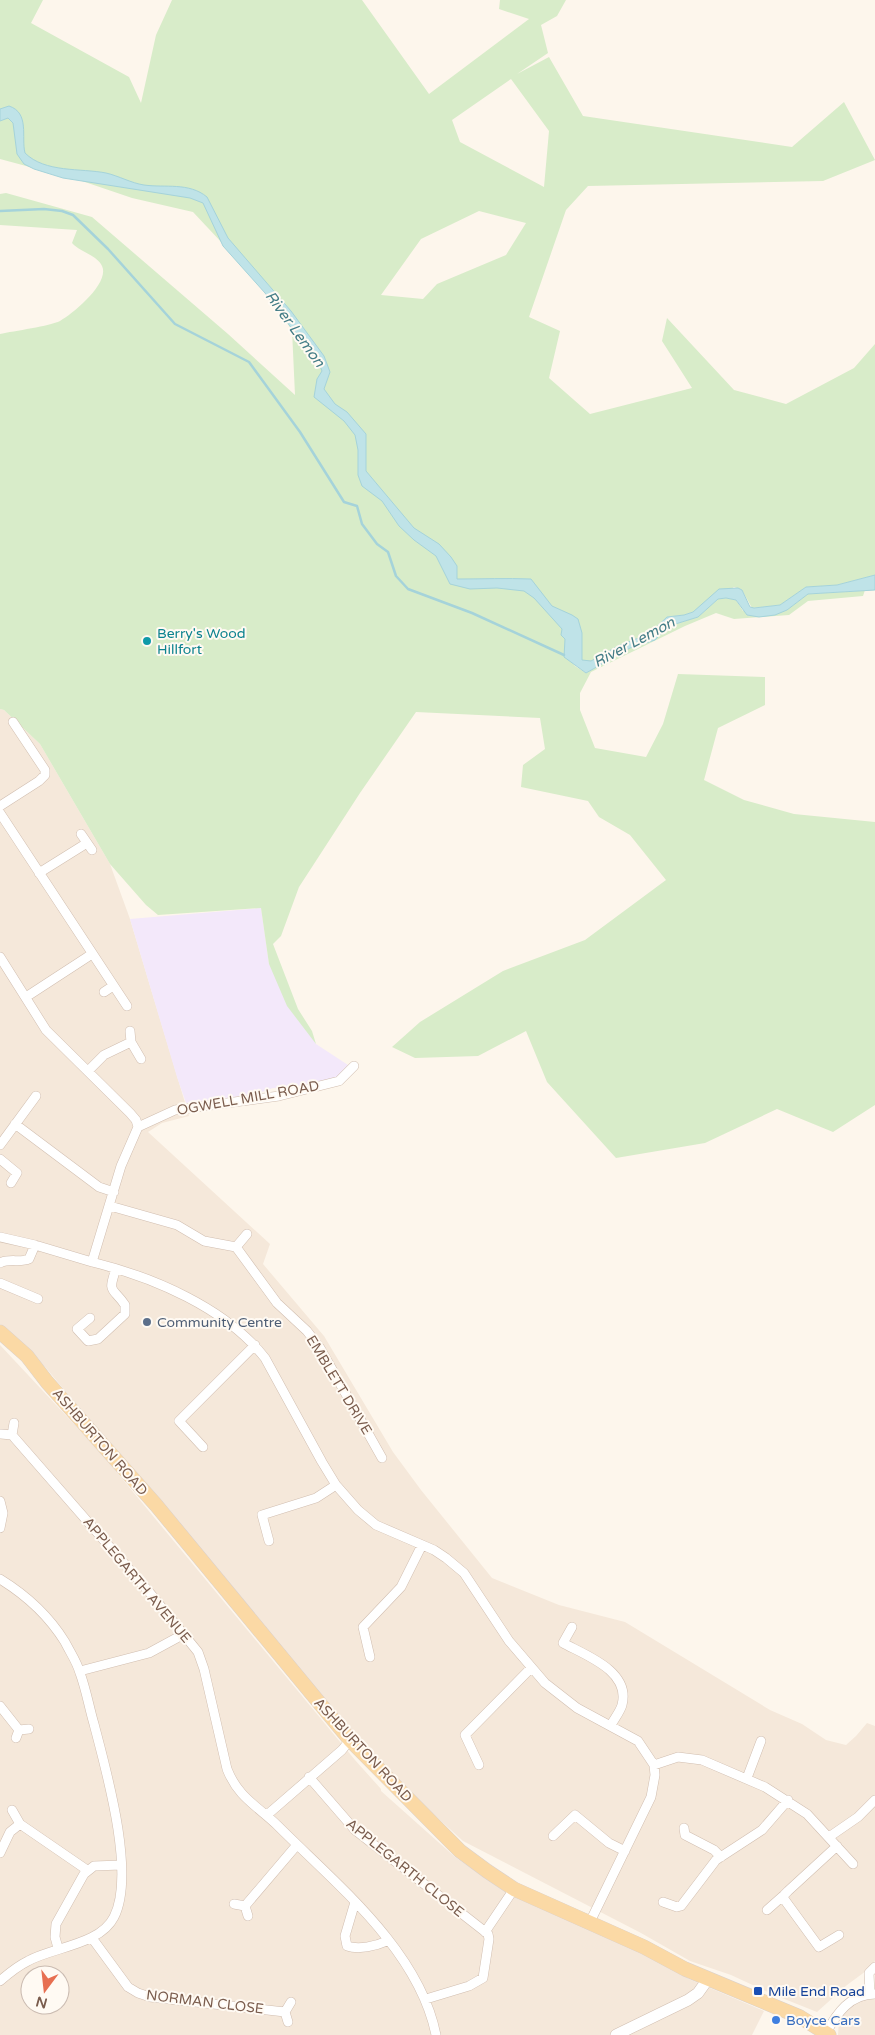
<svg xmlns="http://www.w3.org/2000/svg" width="875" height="2035" font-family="'Varela Round',sans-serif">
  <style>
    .residential { fill: #f5e8da; fill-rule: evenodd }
    .education { fill: #f3e8fa }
    .green { fill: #d8ecc9; fill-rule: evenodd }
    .water { fill: #bfe3e8; stroke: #a5d3da }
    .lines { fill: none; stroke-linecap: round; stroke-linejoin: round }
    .stream { stroke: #a5d3da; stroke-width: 2.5 }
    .minor-casing { stroke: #d1beb0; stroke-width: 10 }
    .tertiary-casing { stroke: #d1beb0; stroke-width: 12 }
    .primary-casing { stroke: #dad1cd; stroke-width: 15 }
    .minor { stroke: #fff; stroke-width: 9 }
    .tertiary { stroke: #fff; stroke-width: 11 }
    .primary { stroke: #fbd9a5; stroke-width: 14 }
    .culture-dot { fill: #0f9aa8; stroke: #fffaf3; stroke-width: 2 }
    .service-dot { fill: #5c6f8a; stroke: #fffaf3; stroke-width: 2 }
    .transit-dot { fill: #1a4fb4; stroke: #fffaf3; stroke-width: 2 }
    .shop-dot { fill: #3f7fe0; stroke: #fffaf3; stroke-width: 2 }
    .labels { text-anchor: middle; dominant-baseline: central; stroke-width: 4; stroke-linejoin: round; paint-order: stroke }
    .culture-label { font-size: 14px; fill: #0d838f; stroke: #fffaf3; text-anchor: start }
    .street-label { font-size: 14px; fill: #7a5c4d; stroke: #fffaf3 }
    .service-label { font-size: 14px; fill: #4e5e75; stroke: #fffaf3; text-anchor: start }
    .transit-label { font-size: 14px; fill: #164399; stroke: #fffaf3; text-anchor: start }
    .shop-label { font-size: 14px; fill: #366cbe; stroke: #fffaf3; text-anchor: start }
    .water-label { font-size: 15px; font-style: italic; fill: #437c86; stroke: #fffaf3 }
  </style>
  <rect width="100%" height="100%" fill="#fdf6ec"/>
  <path class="residential" d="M 0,709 L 4,710 L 40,744 L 110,864 L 130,919 L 189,1116 L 162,1123 L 148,1132 L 270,1244 L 263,1264 L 324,1336 L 393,1452 L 421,1490 L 492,1578 L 559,1605 L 625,1622 L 770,1710 L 802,1724 L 826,1740 L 846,1745 L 856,1736 L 867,1723 L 875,1726 L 875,1961 L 866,1971 L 847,1985 L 817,2012 L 772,1994 L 731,1975 L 690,1961 L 641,1933 L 463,1841 L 406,1789 L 347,1728 L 46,1368 L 0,1324 Z
    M 0,1345 L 100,1452 L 355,1760 L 381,1789 L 381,1791 L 455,1857 L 499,1887 L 522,1900 L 649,1956 L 689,1979 L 764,2011 L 752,2035 L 0,2035 ZM 30,1975 L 60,1975 L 60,2005 L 30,2005 Z
    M 868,1996 L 875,1996 L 875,2035 L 838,2035 L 839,2021 L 846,2009 Z"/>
  <path class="education" d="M 261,908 L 269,964 L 316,1044 L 348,1065 L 336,1078 L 301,1089 L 273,1088 L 256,1094 L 186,1103 L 177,1077 L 130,919 Z"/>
  <path class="green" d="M 0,0 L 43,0 L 31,23 L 129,77 L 141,103 L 156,35 L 172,0 L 362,0 L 429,94 L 529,19 L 499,9 L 500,0 L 566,0 L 557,16 L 541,25 L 548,53 L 517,74 L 549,57 L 583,116 L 792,147 L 844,102 L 875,160 L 823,181 L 588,186 L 566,210 L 529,317 L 560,331 L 549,378 L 590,414 L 692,388 L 662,341 L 667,318 L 734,390 L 786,404 L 854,368 L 875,344 L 875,575 L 837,585 L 806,587 L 780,605 L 752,608 L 742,590 L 734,587 L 693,612 L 684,615 L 667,617 L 649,634 L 618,646 L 591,661 L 587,662 L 566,654 L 575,666 L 586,673 L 630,648 L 654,640 L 669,626 L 698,617 L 718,599 L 726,598 L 736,600 L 743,611 L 787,610 L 808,594 L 875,590 L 865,590 L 863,596 L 808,601 L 789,615 L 734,619 L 716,613 L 685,626 L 591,672 L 580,693 L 580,710 L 595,748 L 646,757 L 663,724 L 678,674 L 765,677 L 765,705 L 718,728 L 704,780 L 744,800 L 794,814 L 875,822 L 875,1105 L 833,1132 L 777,1109 L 705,1143 L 616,1158 L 547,1082 L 526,1031 L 478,1056 L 415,1058 L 392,1047 L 420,1022 L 503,971 L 585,940 L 666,880 L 630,835 L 599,817 L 588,801 L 521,787 L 523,765 L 545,749 L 540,718 L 416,712 L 360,793 L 299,887 L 281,936 L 273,944 L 298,1009 L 312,1031 L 316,1044 L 287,1006 L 269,964 L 261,908 L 158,915 L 146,905 L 110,864 L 40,744 L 4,710 L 0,709 L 0,334 C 14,331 50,326 60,321 C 74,313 110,283 102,266 C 97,255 80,252 72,243 L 77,230 L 0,225 L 0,194 L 6,193 L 92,217 L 228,334 L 295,395 L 292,330 L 253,276 L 193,212 L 132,198 L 82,181 L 0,159 ZM 511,79 L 549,131 L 544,187 L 460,142 L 452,120 ZM 479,211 L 526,223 L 506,255 L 437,284 L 423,299 L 381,295 L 421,239 Z"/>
  <path class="water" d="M 9,106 C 30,113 21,137 25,153 C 45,173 81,168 106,173 C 119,176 131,183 144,185 C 165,188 189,182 207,197 L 228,238 L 291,311 L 324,356 L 330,372 L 324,389 L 335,404 L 347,412 L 366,434 L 366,471 L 414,528 L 439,544 L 451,557 L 457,566 L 457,579 C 483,579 506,578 531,579 L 552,606 L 572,615 L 578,619 L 582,633 L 582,660 L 591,661 L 618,646 L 649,634 L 667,617 L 684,615 L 693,612 L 719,589 L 738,588 L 742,590 L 750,607 L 754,608 L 780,605 L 806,587 L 837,585 L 875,575 L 875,590 L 808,594 L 787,610 L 775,615 L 759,617 L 747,615 L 736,600 L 726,598 L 718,599 L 698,617 L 669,626 L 655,640 L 630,648 L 586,673 L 564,657 L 565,639 L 561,635 L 562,629 L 534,598 L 524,591 L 497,588 L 470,589 L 450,584 L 436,556 L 414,540 L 399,526 L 382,501 L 362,486 L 358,475 L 358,450 L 355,435 L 344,421 L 314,397 L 317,379 L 322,371 L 320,366 L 265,293 L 223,246 L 203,203 L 190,198 L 63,178 L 34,169 L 24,164 L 17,154 L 13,123 L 8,118 L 0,121 L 0,109 Z"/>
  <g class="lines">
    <path class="stream" d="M 0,211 L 44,209 L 62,211 L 73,215 L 108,249 L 175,324 L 249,362 L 300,432 L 344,502 L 357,506 L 362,524 L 377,544 L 388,552 L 396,576 L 408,589 L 472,613 L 564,655"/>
    <defs>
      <path id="minor" d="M 0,806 L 39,781 L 45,775 L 45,770 L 13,722
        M 0,813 L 127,1006
        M 81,834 L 92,850
        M 39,873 L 87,843
        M 0,957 L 46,1030 L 130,1113 L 136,1120 L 138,1127
        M 104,992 L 113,986
        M 26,997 L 92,954
        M 130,1031 L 131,1042
        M 88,1071 L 104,1055 L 131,1042 L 141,1059
        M 15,1124 L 99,1187 L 114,1192
        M 0,1145 L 36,1096
        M 0,1159 L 17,1173 L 11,1183
        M 110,1206 L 177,1225 L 204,1241 L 236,1247 L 277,1303 L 307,1331 L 320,1348 L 382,1458
        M 0,1237 L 35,1245 L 92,1262 L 121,1166 L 138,1127 L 175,1110 L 279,1096 L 339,1081 L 354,1066
        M 236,1247 L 247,1234
        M 92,1262 C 153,1277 226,1308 265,1358 L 322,1462 L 336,1485 L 358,1510 L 376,1525 L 434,1550 L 446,1558 L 464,1573 L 509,1641 L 545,1683 L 577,1708 L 638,1741 L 654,1765 L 655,1775 L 651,1797 L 590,1922
        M 0,1263 C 9,1258 20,1263 29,1259 L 35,1245
        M 0,1283 L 38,1299
        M 90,1318 L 77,1329 L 88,1341 L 98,1339 L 125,1314 L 125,1305 C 113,1287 107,1294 116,1269
        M 1,1434 L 12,1435 L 14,1423
        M 12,1435 L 150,1593 L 198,1652 L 204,1669 L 227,1769 C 238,1797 256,1805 277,1825 C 336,1884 419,1950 436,2035
        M 203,1447 L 179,1421 L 255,1345
        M 0,1501 L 3,1513 L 0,1528
        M 269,1541 L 262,1515 L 316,1498 L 336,1485
        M 0,1579 C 26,1595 49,1616 65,1642 C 70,1652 77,1662 80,1673 C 86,1689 89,1707 94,1724 C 106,1770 136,1874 114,1917 C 100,1945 53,1947 28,1961 C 18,1966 9,1973 0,1981
        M 572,1627 L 563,1643 C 585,1655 631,1671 622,1705 C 620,1712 614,1719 611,1725
        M 370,1657 L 363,1627 L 401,1587 L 422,1545
        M 80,1671 L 149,1653 L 184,1634
        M 0,1706 L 19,1730
        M 16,1738 L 19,1730 L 29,1729
        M 479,1765 L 465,1735 L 531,1668
        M 654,1765 L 678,1757 L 702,1760 L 765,1787 L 807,1814 L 853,1864
        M 309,1777 L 355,1830 L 488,1934 L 489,1939 L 483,1978 L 469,1986 L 426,1999
        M 747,1778 L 761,1741
        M 12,1810 L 20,1824
        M 267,1815 L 342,1750 L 350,1740
        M 684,1828 L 685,1835 L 714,1850 L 721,1857
        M 553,1836 L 575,1815 L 609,1843 L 625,1851
        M 829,1837 L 858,1817 L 875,1800
        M 837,1846 L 788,1891 L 784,1895 L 784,1899 L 819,1947 L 839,1935
        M 0,1853 L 10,1832 L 20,1824 L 87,1870
        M 355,1902 L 345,1936 L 347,1946 C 359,1950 376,1946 387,1941
        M 663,1902 L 677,1907 L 681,1906 L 716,1860 L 762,1830 L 788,1800
        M 234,1904 L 245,1906 L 248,1916
        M 245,1906 L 296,1846
        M 767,1910 L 784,1895
        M 485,1932 L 514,1889
        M 92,1938 L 128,1987 L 138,1993 L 150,1997 L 285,2012
        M 58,1948 L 55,1937 L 56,1924 L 84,1874 L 94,1866 L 121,1865
        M 870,1994 L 869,1973 L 875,1967
        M 288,2022 L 285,2012 L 291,2002
        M 826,2033 C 837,2013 850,1994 875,1994"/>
      <path id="tertiary" d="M 616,2035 L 688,2000 L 698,1993 L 708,1979"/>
      <path id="primary" d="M 0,1332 L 27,1356 L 47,1382 L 156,1505 L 350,1740 L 460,1851 L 487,1871 L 514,1889 L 644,1947 L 685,1969 L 800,2017 L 829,2035"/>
    </defs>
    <use href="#minor" class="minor-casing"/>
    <use href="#tertiary" class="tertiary-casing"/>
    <use href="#primary" class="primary-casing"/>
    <use href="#minor" class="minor"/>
    <use href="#tertiary" class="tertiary"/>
    <use href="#primary" class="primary"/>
  </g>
  <circle class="culture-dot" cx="147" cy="641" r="5"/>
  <circle class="service-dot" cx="147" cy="1322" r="5"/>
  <rect class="transit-dot" x="753" y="1986" width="10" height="10" rx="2.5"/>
  <circle class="shop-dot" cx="776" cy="2020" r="5"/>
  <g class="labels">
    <g class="culture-label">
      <text x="157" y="633">Berry's Wood<tspan x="157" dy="16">Hillfort</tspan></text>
    </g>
    <g class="street-label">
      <text transform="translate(248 1098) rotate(-10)">OGWELL MILL ROAD</text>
      <text transform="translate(339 1385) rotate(59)">EMBLETT DRIVE</text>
      <text transform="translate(100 1442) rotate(49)">ASHBURTON ROAD</text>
      <text transform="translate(137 1580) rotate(50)">APPLEGARTH AVENUE</text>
      <text transform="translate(363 1750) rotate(47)">ASHBURTON ROAD</text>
      <text transform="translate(405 1868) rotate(39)">APPLEGARTH CLOSE</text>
      <text transform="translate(205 2002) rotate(7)">NORMAN CLOSE</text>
    </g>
    <g class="service-label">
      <text x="157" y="1322">Community Centre</text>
    </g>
    <g class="transit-label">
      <text x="768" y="1991">Mile End Road</text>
    </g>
    <g class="shop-label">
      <text x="786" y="2020">Boyce Cars</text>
    </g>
    <g class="water-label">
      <text transform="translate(295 329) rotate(54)">River Lemon</text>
      <text transform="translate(634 642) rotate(-28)">River Lemon</text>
    </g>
  </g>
  <g transform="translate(45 1990) rotate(195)"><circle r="24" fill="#fffaf3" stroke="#cabbb1"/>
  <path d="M0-4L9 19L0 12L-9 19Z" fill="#e76f51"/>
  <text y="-8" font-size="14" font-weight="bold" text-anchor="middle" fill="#7a5c4d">N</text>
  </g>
</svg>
